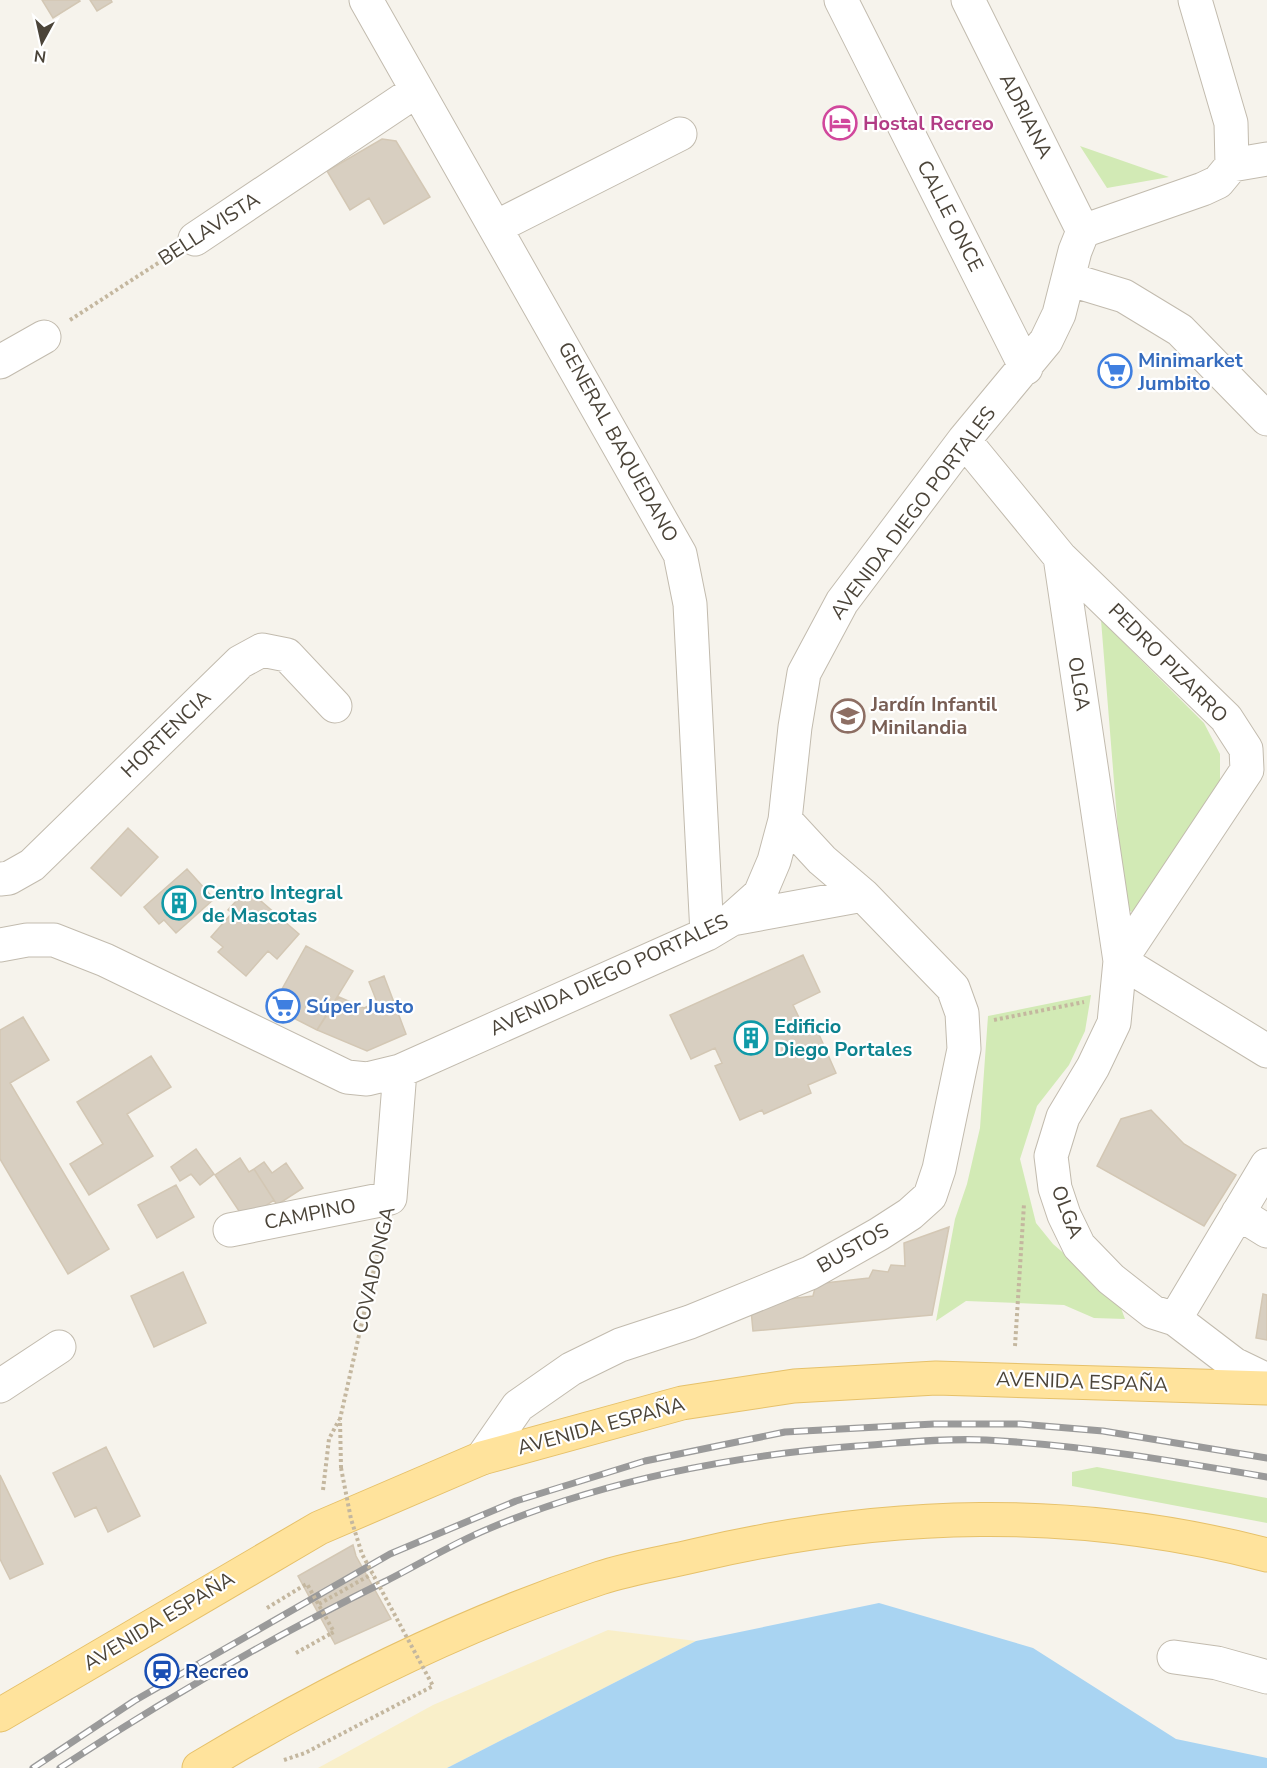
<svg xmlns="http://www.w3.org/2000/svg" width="1267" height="1768" font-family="'Nunito Sans',sans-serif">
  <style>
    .green { fill: #d2eab5 }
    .sand { fill: #f9efc9 }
    .water { fill: #a9d4f2 }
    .building { fill: #d8cfc1; stroke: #d3c7b4; stroke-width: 1.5 }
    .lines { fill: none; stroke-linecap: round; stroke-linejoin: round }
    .minor-casing { stroke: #c2bbae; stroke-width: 35 }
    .major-casing { stroke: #e6c16a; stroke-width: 35 }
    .path { stroke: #c4b79f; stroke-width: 4; stroke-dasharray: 3 3; stroke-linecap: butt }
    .minor { stroke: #fff; stroke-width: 33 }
    .major { stroke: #ffe39c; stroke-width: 33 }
    .rail-casing { stroke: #9a9a9a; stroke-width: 7 }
    .rail { stroke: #fff; stroke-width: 4.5; stroke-dasharray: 14; stroke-linecap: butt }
    .path-bridge { stroke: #c4b79f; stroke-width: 4; stroke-dasharray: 3 3; stroke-linecap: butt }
    .labels { text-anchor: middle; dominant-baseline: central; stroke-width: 4.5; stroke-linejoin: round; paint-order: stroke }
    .street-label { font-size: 20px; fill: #4b4439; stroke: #fff }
    .hotel-label { font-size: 20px; font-weight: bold; fill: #b23c85; stroke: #fff; text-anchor: start }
    .shop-label { font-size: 20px; font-weight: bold; fill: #366cbe; stroke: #fff; text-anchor: start }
    .education-label { font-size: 20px; font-weight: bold; fill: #785e54; stroke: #fff; text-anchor: start }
    .culture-label { font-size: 20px; font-weight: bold; fill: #0d838f; stroke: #fff; text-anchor: start }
    .transit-label { font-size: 20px; font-weight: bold; fill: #164399; stroke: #fff; text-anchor: start }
  </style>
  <rect width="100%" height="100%" fill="#f6f3ec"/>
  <path class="green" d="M 1080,146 L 1169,177 L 1107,188 Z
    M 1101,620 L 1204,723 L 1220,754 L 1220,782 L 1137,917 L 1124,905 Z
    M 1091,995 L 1085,1031 L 1069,1065 L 1037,1106 L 1020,1159 L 1036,1223 L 1053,1244 L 1118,1300 L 1125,1319 L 1094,1318 L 1064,1305 L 966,1301 L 936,1321 L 955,1219 L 967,1184 L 980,1128 L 988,1016 Z
    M 1097,1467 L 1267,1498 L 1267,1523 L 1072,1486 L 1072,1472 Z"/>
  <path class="sand" d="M 608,1630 L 696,1641 L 447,1768 L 318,1768 L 433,1705 Z"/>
  <path class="water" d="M 879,1603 L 1033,1648 L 1176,1739 L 1267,1758 L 1267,1768 L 447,1768 L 696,1641 Z"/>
  <path class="building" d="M 42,0 L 79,0 L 80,1 L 53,18 Z
    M 90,0 L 111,0 L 112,2 L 97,11 Z
    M 382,139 L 396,141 L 430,197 L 384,224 L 369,198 L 350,210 L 327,171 Z
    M 128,828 L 158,857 L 121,896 L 91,868 Z
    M 187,869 L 214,899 L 176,933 L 164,920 L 159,924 L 144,907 Z
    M 247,889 L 299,934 L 277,959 L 268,951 L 246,976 L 218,952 L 223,947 L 211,937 L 232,913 L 228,910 Z
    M 306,946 L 353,971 L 317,1030 L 272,1007 Z
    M 803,955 L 820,992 L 793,1005 L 804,1028 L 814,1023 L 836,1073 L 808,1085 L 811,1093 L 764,1114 L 762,1110 L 740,1120 L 715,1066 L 722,1063 L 715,1048 L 691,1059 L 670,1015 Z
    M 384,976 L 406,1034 L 367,1051 L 317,1030 L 339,997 L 364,1008 L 377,1002 L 369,982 Z
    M 23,1017 L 49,1060 L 10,1083 L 109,1249 L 68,1274 L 0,1159 L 0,1030 Z
    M 151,1056 L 171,1087 L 127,1114 L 153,1156 L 89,1195 L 70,1164 L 103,1144 L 77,1102 Z
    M 1151,1110 L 1184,1144 L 1236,1175 L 1204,1226 L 1097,1166 L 1121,1119 Z
    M 196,1149 L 214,1174 L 200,1185 L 191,1174 L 180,1181 L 171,1167 Z
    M 240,1158 L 249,1172 L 254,1169 L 274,1200 L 245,1220 L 215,1175 Z
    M 264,1162 L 272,1173 L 286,1163 L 303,1188 L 277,1205 L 254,1169 Z
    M 176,1185 L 194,1217 L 157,1238 L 138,1205 Z
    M 949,1227 L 932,1315 L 753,1331 L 751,1310 L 788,1299 L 813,1296 L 816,1284 L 869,1278 L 873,1270 L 888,1272 L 891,1265 L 905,1266 L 904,1243 Z
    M 183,1272 L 206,1323 L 154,1347 L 131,1296 Z
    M 1263,1294 L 1267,1295 L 1267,1340 L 1256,1338 Z
    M 106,1447 L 140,1516 L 108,1532 L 96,1507 L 75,1517 L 53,1473 Z
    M 0,1475 L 43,1564 L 10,1579 L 0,1559 Z
    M 353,1545 L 356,1556 L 391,1619 L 335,1644 L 298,1576 Z"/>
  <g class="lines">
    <defs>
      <path id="minor" d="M 366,0 L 680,554 L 690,604 L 707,934
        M 841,0 L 1026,368
        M 968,0 L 1083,231
        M 1232,165 L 1267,159
        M 496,227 L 680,134
        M 195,239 L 416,91
        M 1068,279 L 1124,296 L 1180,330 L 1267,419
        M 0,362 L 44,337
        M 964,440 L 1060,557 L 1120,961 L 1114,1023 L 1093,1067 L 1063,1117 L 1051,1156 L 1055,1188 L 1064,1215 L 1079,1246 L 1111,1279 L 1153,1312 L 1175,1319 L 1234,1364 L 1267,1380
        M 1060,557 L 1226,718 L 1246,749 L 1247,770 L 1120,961 L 1267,1051
        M 785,820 L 822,860 L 863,895
        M 0,879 L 9,878 L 32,865 L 240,662 L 262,650 L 287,655 L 335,706
        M 0,945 L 27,940 L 54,940 L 105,960 L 347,1077 L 367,1079 L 400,1071 L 707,934 L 732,919 L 760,894 L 774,861 L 785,820 L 795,727 L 804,673 L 842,602 L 964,440 L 1046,341 L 1059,314 L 1075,251 L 1083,231 L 1203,189 L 1218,182 L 1232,165 L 1231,123 L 1195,0
        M 1238,1213 L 1267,1231
        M 230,1230 L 390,1198 L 400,1071
        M 1175,1319 L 1267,1165
        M 0,1386 L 59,1347
        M 482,1458 L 518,1406 L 571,1369 L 620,1345 L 690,1322 L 810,1273 L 879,1234 L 910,1214 L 930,1196 L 939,1169 L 964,1049 L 962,1013 L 953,988 L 863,895 L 732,919
        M 1174,1657 L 1217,1663 L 1267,1677"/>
      <path id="major" d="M 0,1715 L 319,1528 L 482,1458 L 682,1403 L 794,1386 L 936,1378 L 1267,1388
        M 199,1768 C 325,1692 460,1625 600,1578 C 630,1568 663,1563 693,1556 C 887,1510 1074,1505 1267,1555"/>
    </defs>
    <use href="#minor" class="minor-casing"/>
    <use href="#major" class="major-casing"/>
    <path class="path" d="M 70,320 L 169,256
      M 994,1020 L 1084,1002
      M 1015,1346 L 1024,1204
      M 341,1468 L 340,1419 L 382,1234
      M 323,1490 L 329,1439 L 339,1420
      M 319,1604 L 372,1574
      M 267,1608 L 303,1586
      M 296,1653 L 330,1634
      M 284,1760 L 305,1753 L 433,1686"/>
    <use href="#minor" class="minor"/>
    <use href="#major" class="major"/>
    <defs>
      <path id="rail" d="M 33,1768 L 134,1701 L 390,1554 L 516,1501 L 645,1461 L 785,1432 L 934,1424 L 1020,1424 L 1103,1431 L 1267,1458
        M 60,1768 C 165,1699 272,1637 384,1582 C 418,1565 452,1544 488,1529 C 602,1481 734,1455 857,1446 C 899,1443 944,1438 986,1440 C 1080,1445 1174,1461 1267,1477"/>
    </defs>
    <use href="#rail" class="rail-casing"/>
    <use href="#rail" class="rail"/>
    <path class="path-bridge" d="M 341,1468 L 351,1519 L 362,1554 L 433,1686
      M 303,1586 L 307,1584 L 334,1632 L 330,1634"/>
  </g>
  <defs>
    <symbol id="hotel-ring" viewBox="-11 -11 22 22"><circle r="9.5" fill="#fff" stroke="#d1479c" stroke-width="1.5"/><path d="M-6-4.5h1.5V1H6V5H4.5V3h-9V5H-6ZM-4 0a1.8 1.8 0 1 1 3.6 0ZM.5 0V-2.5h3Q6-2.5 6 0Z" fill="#d1479c"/></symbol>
    <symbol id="supermarket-ring" viewBox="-11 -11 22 22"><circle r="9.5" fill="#fff" stroke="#3f7fe0" stroke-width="1.5"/><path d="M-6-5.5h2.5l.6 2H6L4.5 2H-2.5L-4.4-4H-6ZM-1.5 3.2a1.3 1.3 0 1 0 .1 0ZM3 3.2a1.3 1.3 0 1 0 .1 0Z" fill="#3f7fe0"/></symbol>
    <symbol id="school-ring" viewBox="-11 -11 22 22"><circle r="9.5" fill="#fff" stroke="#8d6e63" stroke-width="1.5"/><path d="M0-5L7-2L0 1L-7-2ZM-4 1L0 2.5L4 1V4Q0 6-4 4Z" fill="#8d6e63"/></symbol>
    <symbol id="building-ring" viewBox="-11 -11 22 22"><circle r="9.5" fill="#fff" stroke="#0f9aa8" stroke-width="1.5"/><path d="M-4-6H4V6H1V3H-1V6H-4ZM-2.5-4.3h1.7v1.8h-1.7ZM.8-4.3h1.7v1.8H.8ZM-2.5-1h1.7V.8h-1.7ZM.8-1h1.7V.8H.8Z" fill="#0f9aa8"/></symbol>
    <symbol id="station-ring" viewBox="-11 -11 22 22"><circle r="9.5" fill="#fff" stroke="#1a4fb4" stroke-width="1.5"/><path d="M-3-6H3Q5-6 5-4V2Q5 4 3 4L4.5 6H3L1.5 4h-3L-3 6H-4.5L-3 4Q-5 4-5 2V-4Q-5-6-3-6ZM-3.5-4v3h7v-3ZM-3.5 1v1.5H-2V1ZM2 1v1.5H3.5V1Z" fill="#1a4fb4"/></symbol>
  </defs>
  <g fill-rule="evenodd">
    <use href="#hotel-ring" x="821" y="104" width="38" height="38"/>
    <use href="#supermarket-ring" x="1096" y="352" width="38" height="38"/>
    <use href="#school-ring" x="829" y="697" width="38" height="38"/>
    <use href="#building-ring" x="160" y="884" width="38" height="38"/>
    <use href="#supermarket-ring" x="264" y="987" width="38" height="38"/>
    <use href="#building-ring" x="732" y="1019" width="38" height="38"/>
    <use href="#station-ring" x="143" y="1652" width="38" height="38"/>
  </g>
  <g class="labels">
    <g class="street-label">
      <text transform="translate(1026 116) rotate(63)">ADRIANA</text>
      <text transform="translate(950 216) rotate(63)">CALLE ONCE</text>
      <text transform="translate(209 229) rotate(-33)">BELLAVISTA</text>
      <text transform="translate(618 442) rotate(61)">GENERAL BAQUEDANO</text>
      <text transform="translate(913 513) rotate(-53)">AVENIDA DIEGO PORTALES</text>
      <text transform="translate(1168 663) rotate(45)">PEDRO PIZARRO</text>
      <text transform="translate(1079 684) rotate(81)">OLGA</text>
      <text transform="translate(166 734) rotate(-44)">HORTENCIA</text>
      <text transform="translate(609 975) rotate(-25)">AVENIDA DIEGO PORTALES</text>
      <text transform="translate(1067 1212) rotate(69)">OLGA</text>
      <text transform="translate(310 1214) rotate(-11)">CAMPINO</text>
      <text transform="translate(853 1248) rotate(-30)">BUSTOS</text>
      <text transform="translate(374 1270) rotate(-77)">COVADONGA</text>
      <text transform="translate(1082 1382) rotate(2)">AVENIDA ESPAÑA</text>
      <text transform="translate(601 1426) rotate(-15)">AVENIDA ESPAÑA</text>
      <text transform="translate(159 1621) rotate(-31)">AVENIDA ESPAÑA</text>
    </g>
    <g class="hotel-label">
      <text x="863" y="123">Hostal Recreo</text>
    </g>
    <g class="shop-label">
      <text x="1138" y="360">Minimarket<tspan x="1138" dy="23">Jumbito</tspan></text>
      <text x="306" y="1006">Súper Justo</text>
    </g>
    <g class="education-label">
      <text x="871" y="704">Jardín Infantil<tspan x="871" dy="23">Minilandia</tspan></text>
    </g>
    <g class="culture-label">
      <text x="202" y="892">Centro Integral<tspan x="202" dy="23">de Mascotas</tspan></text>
      <text x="774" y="1026">Edificio<tspan x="774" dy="23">Diego Portales</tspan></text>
    </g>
    <g class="transit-label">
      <text x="185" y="1671">Recreo</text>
    </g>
  </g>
  <g transform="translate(42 42) rotate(188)" stroke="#ffffff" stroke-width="4.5" paint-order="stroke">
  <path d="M0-4.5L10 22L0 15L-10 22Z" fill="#4b4439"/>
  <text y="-9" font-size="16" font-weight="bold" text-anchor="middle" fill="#4b4439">N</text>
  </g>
</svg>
